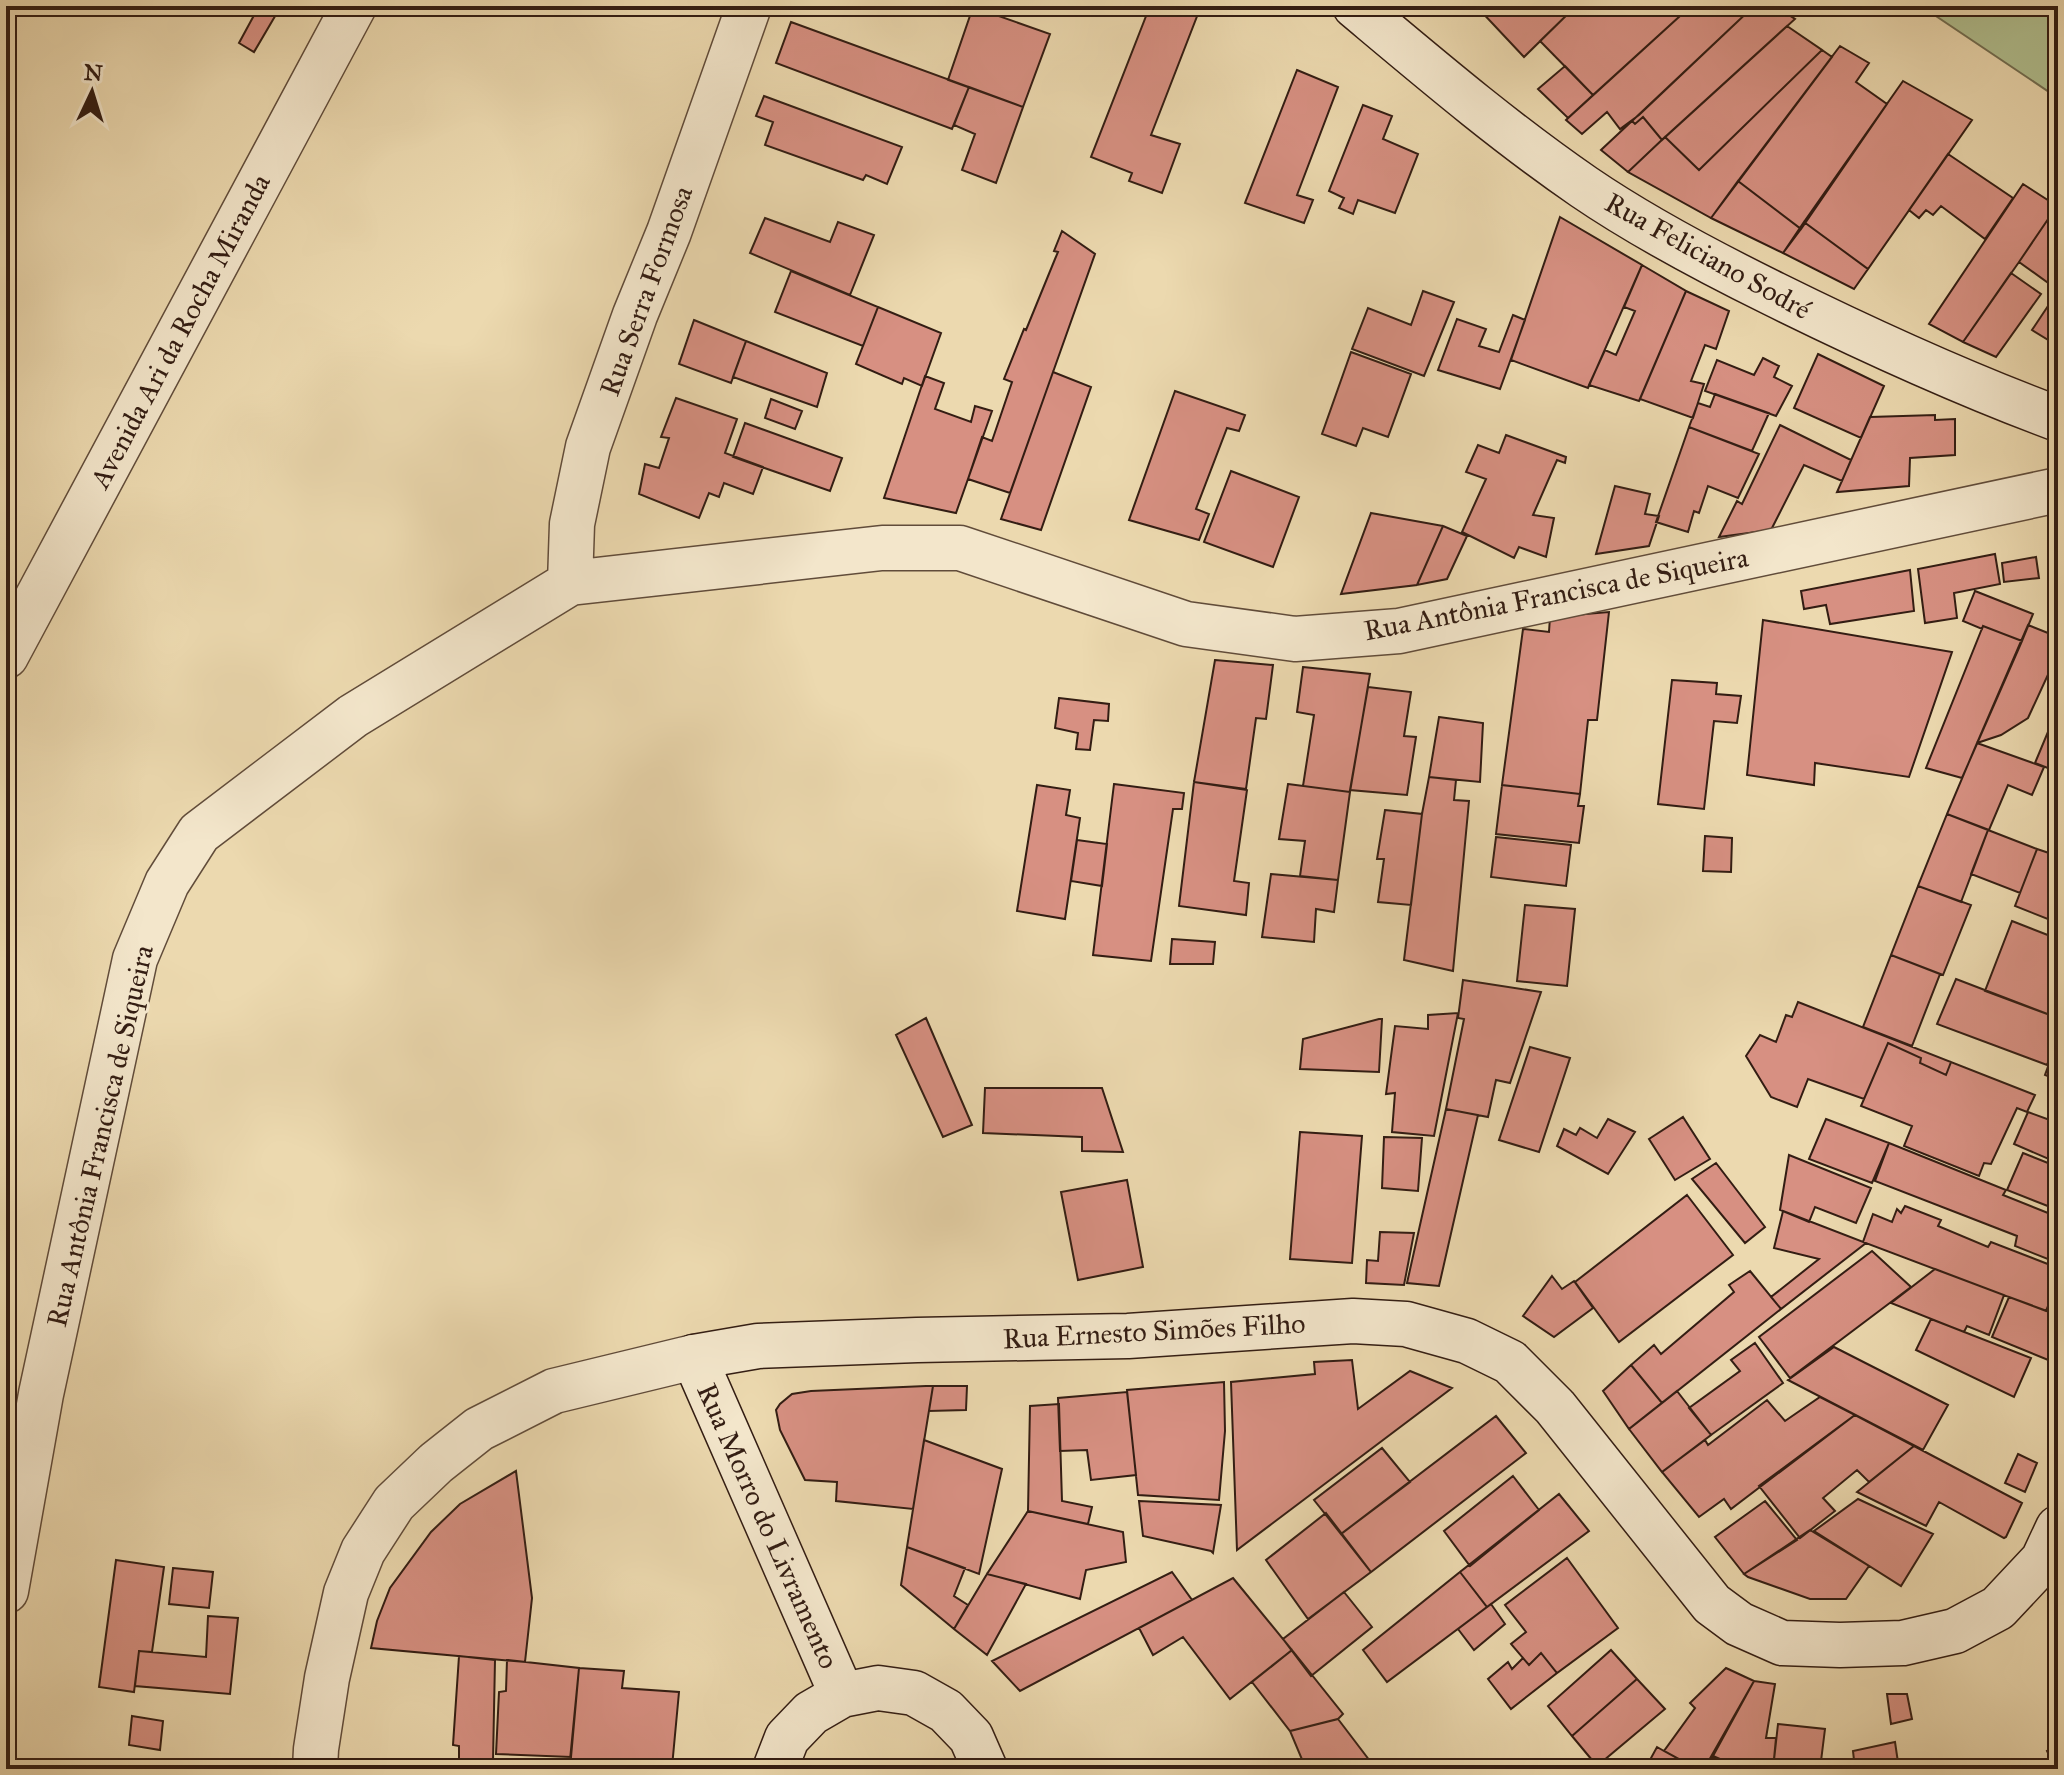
<svg xmlns="http://www.w3.org/2000/svg" width="2064" height="1775" font-family="'IM FELL Great Primer',serif">
  <style>
    .green { fill: #b1c090; stroke: #726e52; stroke-width: 2 }
    .building { fill: #d79082; stroke: #331d13; stroke-width: 2 }
    .lines { fill: none; stroke-linecap: round; stroke-linejoin: round }
    .street-casing { stroke: #614c3a; stroke-width: 47 }
    .secondary-casing { stroke: #331d13; stroke-width: 47 }
    .street { stroke: #f3e6cb; stroke-width: 44 }
    .secondary { stroke: #f3e6cb; stroke-width: 44 }
    .labels { text-anchor: middle; dominant-baseline: central; stroke-width: 6; stroke-linejoin: round; paint-order: stroke }
    .street-label { font-size: 28px; fill: #331d13; stroke: #f3e6cb }
  </style>
  <rect width="100%" height="100%" fill="#ecd9af"/>
  <filter id="stains"><feTurbulence type="fractalNoise" baseFrequency=".0025" numOctaves="4"/><feColorMatrix values="0 0 0 0 .2 0 0 0 0 .09 0 0 0 0 .02 0 0 0 .5 -.17"/></filter>
  <radialGradient id="worn" r=".72"><stop offset=".6" stop-color="#630" stop-opacity="0"/><stop offset="1" stop-color="#630" stop-opacity=".3"/></radialGradient>
  <path class="green" d="M 1921,6 L 2058,6 L 2058,98 Z"/>
  <path class="building" d="M 259,6 L 281,6 L 254,52 L 239,43 Z
    M 1150,6 L 1201,6 L 1151,135 L 1180,144 L 1162,193 L 1129,181 L 1132,173 L 1091,157 Z
    M 1478,6 L 1576,6 L 1524,57 L 1477,7 Z
    M 1576,6 L 1691,6 L 1593,95 L 1540,41 Z
    M 1691,6 L 1754,6 L 1639,115 L 1620,129 L 1607,112 L 1582,134 L 1566,120 Z
    M 1754,6 L 1775,6 L 1795,19 L 1662,140 L 1643,117 L 1635,124 L 1632,121 Z
    M 973,7 L 1050,34 L 1023,107 L 948,80 Z
    M 791,22 L 969,87 L 952,129 L 776,63 Z
    M 1787,26 L 1822,50 L 1699,170 L 1665,137 Z
    M 1840,46 L 1869,63 L 1856,82 L 1887,104 L 1801,229 L 1738,181 Z
    M 1822,50 L 1832,57 L 1711,218 L 1628,172 L 1665,137 L 1699,170 Z
    M 1565,66 L 1593,95 L 1568,118 L 1538,89 Z
    M 1297,70 L 1338,87 L 1297,195 L 1313,200 L 1304,223 L 1245,203 Z
    M 1903,81 L 1972,120 L 1868,269 L 1804,222 Z
    M 969,87 L 1023,107 L 996,183 L 962,170 L 975,134 L 954,125 Z
    M 764,96 L 902,147 L 887,184 L 866,175 L 863,180 L 765,145 L 773,122 L 756,116 Z
    M 1363,105 L 1392,116 L 1383,139 L 1418,154 L 1395,213 L 1358,200 L 1353,214 L 1339,208 L 1344,198 L 1329,191 Z
    M 1643,117 L 1662,140 L 1628,172 L 1601,150 L 1632,121 L 1635,124 Z
    M 1948,154 L 2013,198 L 1985,239 L 1941,206 L 1933,215 L 1926,210 L 1919,218 L 1909,210 Z
    M 1738,181 L 1801,229 L 1783,253 L 1711,218 Z
    M 2023,184 L 2057,206 L 2019,262 L 1963,342 L 1929,324 Z
    M 2057,206 L 2058,207 L 2058,290 L 2019,262 Z
    M 1560,217 L 1642,265 L 1588,388 L 1511,360 Z
    M 765,218 L 830,242 L 838,222 L 874,235 L 850,295 L 750,253 Z
    M 1804,222 L 1868,269 L 1854,289 L 1783,253 Z
    M 1062,231 L 1095,254 L 1010,493 L 968,479 L 982,437 L 992,441 L 1012,382 L 1004,379 L 1024,329 L 1026,330 L 1055,259 L 1058,252 L 1054,251 Z
    M 1642,265 L 1686,291 L 1639,401 L 1589,385 L 1605,350 L 1616,355 L 1635,311 L 1624,307 Z
    M 791,271 L 878,307 L 863,346 L 775,312 Z
    M 2011,273 L 2041,294 L 1996,357 L 1963,342 Z
    M 1423,291 L 1454,302 L 1424,376 L 1352,349 L 1368,308 L 1411,325 Z
    M 1686,291 L 1729,311 L 1716,349 L 1705,345 L 1691,381 L 1704,384 L 1693,418 L 1640,399 Z
    M 2058,291 L 2058,346 L 2032,330 Z
    M 878,307 L 941,333 L 922,386 L 904,378 L 902,384 L 856,364 Z
    M 1513,315 L 1525,320 L 1500,389 L 1438,370 L 1457,319 L 1486,329 L 1479,346 L 1499,352 Z
    M 694,320 L 746,341 L 731,383 L 679,364 Z
    M 746,341 L 827,373 L 817,407 L 733,377 Z
    M 1351,352 L 1411,374 L 1388,437 L 1363,428 L 1356,446 L 1322,434 Z
    M 1818,354 L 1884,386 L 1861,438 L 1794,408 Z
    M 1763,358 L 1779,366 L 1774,377 L 1792,386 L 1776,416 L 1705,391 L 1717,360 L 1754,375 Z
    M 1053,372 L 1091,387 L 1041,530 L 1001,519 Z
    M 925,376 L 944,383 L 935,409 L 971,422 L 975,406 L 992,411 L 956,513 L 884,498 Z
    M 1175,391 L 1245,415 L 1239,431 L 1227,428 L 1196,509 L 1209,514 L 1199,540 L 1129,520 Z
    M 1715,394 L 1769,413 L 1752,451 L 1689,427 L 1698,403 L 1710,407 Z
    M 676,398 L 737,419 L 725,453 L 763,467 L 753,494 L 724,483 L 719,497 L 709,493 L 699,518 L 639,494 L 645,464 L 659,468 L 669,438 L 661,437 Z
    M 771,399 L 802,411 L 795,429 L 765,418 Z
    M 1935,415 L 1935,420 L 1955,419 L 1955,455 L 1910,458 L 1909,486 L 1837,492 L 1870,417 Z
    M 745,423 L 842,458 L 830,491 L 733,457 Z
    M 1780,425 L 1851,460 L 1842,481 L 1804,465 L 1771,530 L 1719,537 L 1737,501 L 1742,504 Z
    M 1689,427 L 1759,454 L 1738,498 L 1708,486 L 1699,513 L 1694,511 L 1688,532 L 1656,522 Z
    M 1506,435 L 1566,457 L 1565,463 L 1557,460 L 1533,515 L 1554,518 L 1546,557 L 1519,547 L 1514,558 L 1462,532 L 1486,479 L 1466,472 L 1478,445 L 1499,453 Z
    M 1231,471 L 1299,497 L 1273,567 L 1204,542 Z
    M 1615,486 L 1650,494 L 1645,514 L 1659,516 L 1649,546 L 1596,554 Z
    M 1371,513 L 1443,526 L 1417,585 L 1341,594 Z
    M 1443,526 L 1467,536 L 1447,579 L 1417,585 Z
    M 1995,554 L 2000,584 L 1954,593 L 1957,618 L 1925,623 L 1918,569 Z
    M 2036,557 L 2039,578 L 2004,582 L 2002,563 Z
    M 1910,570 L 1914,611 L 1830,624 L 1826,605 L 1804,609 L 1801,591 Z
    M 1975,591 L 2033,614 L 2022,641 L 1983,626 L 1982,629 L 1963,621 Z
    M 1609,612 L 1597,720 L 1588,720 L 1580,794 L 1502,785 L 1523,629 L 1549,632 L 1550,617 Z
    M 1763,620 L 1952,652 L 1909,777 L 1815,763 L 1814,785 L 1747,775 Z
    M 2028,625 L 2058,637 L 2058,653 L 2028,718 L 2001,735 L 1977,743 Z
    M 1983,626 L 2022,641 L 1962,778 L 1926,768 Z
    M 1215,660 L 1273,665 L 1266,719 L 1256,718 L 1246,789 L 1194,782 Z
    M 1303,667 L 1370,674 L 1350,792 L 1303,786 L 1314,715 L 1297,712 Z
    M 1672,680 L 1717,683 L 1716,694 L 1741,696 L 1737,723 L 1714,721 L 1704,809 L 1658,804 Z
    M 1368,687 L 1411,692 L 1404,736 L 1416,737 L 1407,795 L 1350,790 Z
    M 1059,698 L 1109,704 L 1108,721 L 1094,720 L 1090,750 L 1076,749 L 1078,733 L 1055,728 Z
    M 1439,717 L 1483,723 L 1480,782 L 1429,777 Z
    M 2050,727 L 2058,730 L 2058,772 L 2035,763 Z
    M 1977,743 L 2044,767 L 2032,795 L 2008,785 L 1989,830 L 1947,814 Z
    M 1429,777 L 1456,780 L 1454,800 L 1469,801 L 1453,971 L 1404,960 L 1422,814 Z
    M 1194,782 L 1247,790 L 1234,881 L 1249,883 L 1246,915 L 1179,906 Z
    M 1114,784 L 1184,793 L 1182,809 L 1173,809 L 1151,961 L 1093,955 Z
    M 1288,784 L 1350,792 L 1338,880 L 1300,876 L 1305,841 L 1279,839 Z
    M 1037,785 L 1070,790 L 1066,815 L 1080,818 L 1065,919 L 1017,911 Z
    M 1502,785 L 1580,794 L 1578,806 L 1584,806 L 1579,843 L 1496,834 Z
    M 1385,810 L 1422,814 L 1411,905 L 1378,902 L 1384,859 L 1377,859 Z
    M 1947,814 L 1988,830 L 1961,902 L 1918,886 Z
    M 1988,830 L 2037,849 L 2020,893 L 1971,874 Z
    M 1705,836 L 1732,838 L 1731,872 L 1703,871 Z
    M 1496,837 L 1571,845 L 1566,886 L 1491,877 Z
    M 1077,840 L 1107,844 L 1102,886 L 1071,881 Z
    M 2037,849 L 2058,856 L 2058,923 L 2015,906 Z
    M 1271,874 L 1338,880 L 1334,912 L 1316,909 L 1314,942 L 1262,937 Z
    M 1918,886 L 1971,905 L 1943,975 L 1891,955 Z
    M 1525,905 L 1575,909 L 1567,986 L 1517,981 Z
    M 2012,921 L 2058,939 L 2058,1018 L 1985,991 Z
    M 1172,939 L 1215,942 L 1213,964 L 1170,964 Z
    M 1891,955 L 1940,974 L 1912,1046 L 1863,1027 Z
    M 1956,979 L 2058,1018 L 2058,1039 L 2047,1065 L 1937,1024 Z
    M 1463,980 L 1541,992 L 1510,1083 L 1496,1080 L 1488,1117 L 1446,1109 L 1464,1019 L 1458,1018 Z
    M 1798,1002 L 1951,1062 L 1946,1075 L 1920,1063 L 1921,1058 L 1888,1043 L 1864,1099 L 1808,1079 L 1797,1107 L 1771,1097 L 1746,1056 L 1760,1035 L 1776,1042 L 1786,1015 L 1792,1017 Z
    M 1458,1013 L 1434,1136 L 1392,1132 L 1395,1093 L 1386,1094 L 1395,1026 L 1428,1029 L 1428,1015 Z
    M 926,1018 L 972,1125 L 943,1137 L 896,1035 Z
    M 1379,1019 L 1382,1019 L 1379,1072 L 1300,1069 L 1303,1039 Z
    M 2058,1039 L 2058,1080 L 2045,1075 Z
    M 1888,1043 L 1921,1058 L 1920,1063 L 1946,1075 L 1951,1062 L 2035,1095 L 2027,1112 L 2017,1108 L 1991,1164 L 1984,1163 L 1979,1176 L 1904,1146 L 1912,1126 L 1861,1106 Z
    M 1530,1047 L 1570,1058 L 1539,1152 L 1499,1140 Z
    M 985,1088 L 1102,1088 L 1123,1152 L 1082,1151 L 1082,1137 L 983,1133 Z
    M 1446,1109 L 1478,1115 L 1439,1286 L 1407,1283 Z
    M 2028,1112 L 2058,1123 L 2058,1163 L 2014,1144 Z
    M 1683,1117 L 1710,1159 L 1675,1180 L 1649,1139 Z
    M 1608,1119 L 1635,1132 L 1608,1174 L 1557,1146 L 1564,1129 L 1576,1135 L 1580,1128 L 1597,1138 Z
    M 1826,1119 L 1889,1143 L 1872,1183 L 1809,1159 Z
    M 1300,1132 L 1362,1136 L 1352,1263 L 1290,1259 Z
    M 1384,1137 L 1422,1138 L 1418,1191 L 1382,1188 Z
    M 1889,1143 L 2006,1190 L 2003,1195 L 2058,1217 L 2058,1263 L 2015,1246 L 2017,1236 L 1875,1181 Z
    M 2023,1153 L 2058,1167 L 2058,1210 L 2007,1190 Z
    M 1789,1155 L 1871,1188 L 1856,1223 L 1815,1207 L 1809,1222 L 1780,1210 Z
    M 1716,1163 L 1765,1227 L 1745,1243 L 1692,1179 Z
    M 1127,1180 L 1143,1267 L 1078,1280 L 1061,1192 Z
    M 1687,1195 L 1733,1255 L 1619,1342 L 1575,1282 Z
    M 1905,1206 L 1941,1220 L 1938,1226 L 1988,1247 L 1991,1242 L 2058,1268 L 2058,1282 L 2046,1311 L 1863,1242 L 1873,1214 L 1892,1222 L 1897,1209 L 1901,1213 Z
    M 1783,1211 L 1866,1243 L 1781,1309 L 1771,1297 L 1819,1259 L 1774,1248 Z
    M 1380,1232 L 1414,1233 L 1404,1285 L 1366,1283 L 1367,1260 L 1378,1261 Z
    M 1872,1251 L 1911,1287 L 1790,1378 L 1759,1337 Z
    M 1935,1269 L 2004,1295 L 1989,1335 L 1967,1326 L 1964,1332 L 1891,1303 Z
    M 1750,1271 L 1781,1309 L 1662,1403 L 1631,1365 L 1654,1345 L 1661,1354 L 1734,1292 L 1729,1285 Z
    M 1552,1276 L 1562,1289 L 1574,1281 L 1593,1308 L 1554,1337 L 1523,1316 Z
    M 2009,1297 L 2058,1315 L 2058,1364 L 1992,1337 Z
    M 1931,1319 L 2031,1358 L 2014,1397 L 1916,1350 Z
    M 1755,1343 L 1783,1383 L 1711,1435 L 1689,1408 L 1740,1371 L 1731,1360 Z
    M 1834,1347 L 1948,1405 L 1923,1450 L 1788,1380 Z
    M 1352,1360 L 1358,1409 L 1410,1371 L 1452,1388 L 1237,1550 L 1231,1382 L 1315,1374 L 1314,1362 Z
    M 1631,1365 L 1662,1403 L 1629,1429 L 1603,1391 Z
    M 1224,1382 L 1225,1431 L 1219,1500 L 1138,1495 L 1127,1390 Z
    M 926,1386 L 933,1386 L 913,1509 L 836,1501 L 837,1482 L 805,1480 L 780,1430 L 776,1410 L 780,1404 L 792,1394 L 811,1391 Z
    M 933,1386 L 967,1386 L 966,1410 L 929,1411 Z
    M 1677,1391 L 1711,1435 L 1662,1472 L 1629,1429 Z
    M 1127,1392 L 1136,1475 L 1091,1480 L 1087,1450 L 1060,1451 L 1058,1398 Z
    M 1820,1397 L 1855,1415 L 1731,1509 L 1724,1499 L 1699,1517 L 1662,1472 L 1705,1440 L 1708,1445 L 1767,1400 L 1785,1421 Z
    M 1059,1404 L 1062,1501 L 1092,1507 L 1088,1524 L 1028,1511 L 1030,1406 Z
    M 1855,1415 L 1914,1446 L 1869,1482 L 1857,1470 L 1823,1498 L 1835,1511 L 1800,1538 L 1759,1486 Z
    M 1496,1416 L 1526,1453 L 1371,1572 L 1341,1534 Z
    M 924,1440 L 1002,1469 L 979,1574 L 907,1547 Z
    M 1914,1446 L 2022,1503 L 2006,1537 L 2004,1538 L 1939,1502 L 1926,1526 L 1857,1492 Z
    M 1382,1448 L 1410,1482 L 1341,1534 L 1314,1500 Z
    M 2018,1454 L 2037,1463 L 2025,1492 L 2005,1483 Z
    M 516,1471 L 532,1598 L 525,1662 L 371,1648 L 377,1621 L 390,1588 L 431,1532 L 460,1504 Z
    M 1513,1476 L 1539,1510 L 1470,1566 L 1444,1531 Z
    M 1559,1494 L 1589,1531 L 1487,1607 L 1460,1572 Z
    M 1858,1499 L 1933,1534 L 1901,1586 L 1814,1531 Z
    M 1139,1501 L 1221,1505 L 1213,1553 L 1211,1551 L 1143,1536 Z
    M 1765,1501 L 1797,1540 L 1744,1574 L 1715,1537 Z
    M 1028,1511 L 1123,1532 L 1126,1562 L 1086,1570 L 1080,1599 L 987,1574 Z
    M 1326,1513 L 1371,1572 L 1308,1619 L 1266,1560 Z
    M 1810,1530 L 1869,1566 L 1846,1599 L 1810,1599 L 1748,1577 L 1744,1574 Z
    M 907,1547 L 965,1568 L 954,1596 L 968,1605 L 954,1629 L 901,1585 Z
    M 1567,1558 L 1618,1628 L 1557,1673 L 1541,1653 L 1529,1665 L 1511,1644 L 1526,1632 L 1505,1605 Z
    M 116,1560 L 164,1567 L 152,1652 L 139,1651 L 134,1692 L 99,1687 Z
    M 173,1568 L 213,1572 L 209,1608 L 169,1604 Z
    M 1172,1572 L 1192,1600 L 1020,1691 L 992,1661 Z
    M 1460,1572 L 1487,1607 L 1387,1682 L 1363,1650 Z
    M 987,1574 L 1026,1584 L 987,1655 L 954,1629 Z
    M 1233,1578 L 1292,1650 L 1230,1699 L 1183,1637 L 1153,1655 L 1139,1628 Z
    M 1344,1592 L 1372,1627 L 1311,1676 L 1283,1639 Z
    M 1491,1604 L 1505,1624 L 1474,1650 L 1458,1629 Z
    M 208,1616 L 238,1618 L 230,1694 L 135,1686 L 139,1651 L 206,1657 Z
    M 1292,1650 L 1343,1714 L 1338,1719 L 1290,1731 L 1252,1682 Z
    M 1611,1650 L 1637,1679 L 1572,1736 L 1548,1706 Z
    M 1541,1653 L 1557,1673 L 1511,1709 L 1488,1679 L 1508,1662 L 1512,1669 L 1523,1658 L 1529,1665 Z
    M 459,1656 L 495,1660 L 493,1761 L 459,1759 L 459,1746 L 453,1745 Z
    M 507,1660 L 579,1668 L 571,1757 L 496,1754 L 499,1692 L 506,1691 Z
    M 579,1668 L 624,1671 L 622,1688 L 679,1692 L 672,1767 L 632,1764 L 632,1761 L 570,1760 Z
    M 1726,1668 L 1754,1681 L 1704,1769 L 1697,1769 L 1664,1751 L 1695,1708 L 1690,1703 Z
    M 1637,1679 L 1665,1709 L 1597,1766 L 1572,1736 Z
    M 1754,1681 L 1775,1684 L 1766,1738 L 1776,1738 L 1773,1769 L 1743,1769 L 1713,1756 Z
    M 1887,1694 L 1907,1694 L 1912,1719 L 1891,1724 Z
    M 132,1716 L 163,1721 L 160,1750 L 129,1745 Z
    M 1338,1719 L 1376,1769 L 1306,1769 L 1290,1731 Z
    M 1778,1724 L 1825,1729 L 1820,1769 L 1773,1769 Z
    M 1895,1742 L 1899,1769 L 1855,1769 L 1853,1751 Z
    M 2058,1745 L 2058,1769 L 2056,1769 L 2047,1751 Z
    M 1657,1747 L 1664,1751 L 1697,1769 L 1645,1769 Z
    M 1713,1756 L 1743,1769 L 1704,1769 Z
    M 493,1761 L 520,1762 L 520,1769 L 492,1769 Z
    M 533,1763 L 638,1769 L 533,1769 Z"/>
  <g class="lines">
    <defs>
      <path id="street" d="M 570,583 L 572,524 L 588,447 L 635,315 L 669,232 L 749,6
        M 6,656 L 354,6
        M 6,1591 L 41,1394 L 135,959 L 167,883 L 199,833 L 353,716 L 570,583 L 882,548 L 960,548 L 1186,624 L 1295,639 L 1399,631 L 2058,490
        M 315,1769 L 316,1749 L 327,1678 L 346,1593 L 363,1551 L 394,1503 L 436,1463 L 479,1429 L 554,1391 L 694,1357"/>
      <path id="secondary" d="M 1355,6 C 1429,68 1504,132 1584,187 C 1644,228 1709,262 1774,294 C 1867,340 1961,383 2058,419
        M 842,1695 L 694,1357 L 758,1346 L 917,1340 L 1128,1336 L 1353,1321 L 1406,1324 L 1467,1341 L 1510,1362 L 1555,1407 L 1712,1604 L 1739,1624 L 1782,1643 L 1840,1645 L 1903,1643 L 1955,1631 L 1998,1608 L 2043,1560 L 2058,1528
        M 775,1769 L 787,1738 L 811,1713 L 842,1695 L 878,1688 L 914,1693 L 946,1711 L 971,1737 L 985,1769"/>
    </defs>
    <use href="#street" class="street-casing"/>
    <use href="#secondary" class="secondary-casing"/>
    <use href="#street" class="street"/>
    <use href="#secondary" class="secondary"/>
  </g>
  <g class="labels">
    <g class="street-label">
      <text transform="translate(1708 256) rotate(29)">Rua Feliciano Sodré</text>
      <text transform="translate(646 291) rotate(-70)">Rua Serra Formosa</text>
      <text transform="translate(180 331) rotate(-62)">Avenida Ari da Rocha Miranda</text>
      <text transform="translate(1556 594) rotate(-11)">Rua Antônia Francisca de Siqueira</text>
      <text transform="translate(100 1136) rotate(-77)">Rua Antônia Francisca de Siqueira</text>
      <text transform="translate(1154 1331) rotate(-3)">Rua Ernesto Simões Filho</text>
      <text transform="translate(768 1526) rotate(66)">Rua Morro do Livramento</text>
    </g>
  </g>
  <rect width="2064" height="1775" fill="none" stroke="#ecd9af" stroke-width="32"/>
  <rect x="8" y="8" width="2048" height="1759" fill="none" stroke="#331d13" stroke-width="4"/>
  <rect x="16" y="16" width="2032" height="1743" fill="none" stroke="#331d13" stroke-width="2"/>
  <g transform="translate(92 92) rotate(4)" stroke="#f3e6cb" stroke-width="6" paint-order="stroke">
  <path d="M0-6L14 30L0 20L-14 30Z" fill="#331d13"/>
  <text y="-12" font-size="22" font-weight="bold" text-anchor="middle" fill="#331d13">N</text>
  </g>
  <rect width="100%" height="100%" filter="url(#stains)"/>
  <rect width="100%" height="100%" fill="url(#worn)"/>
</svg>
